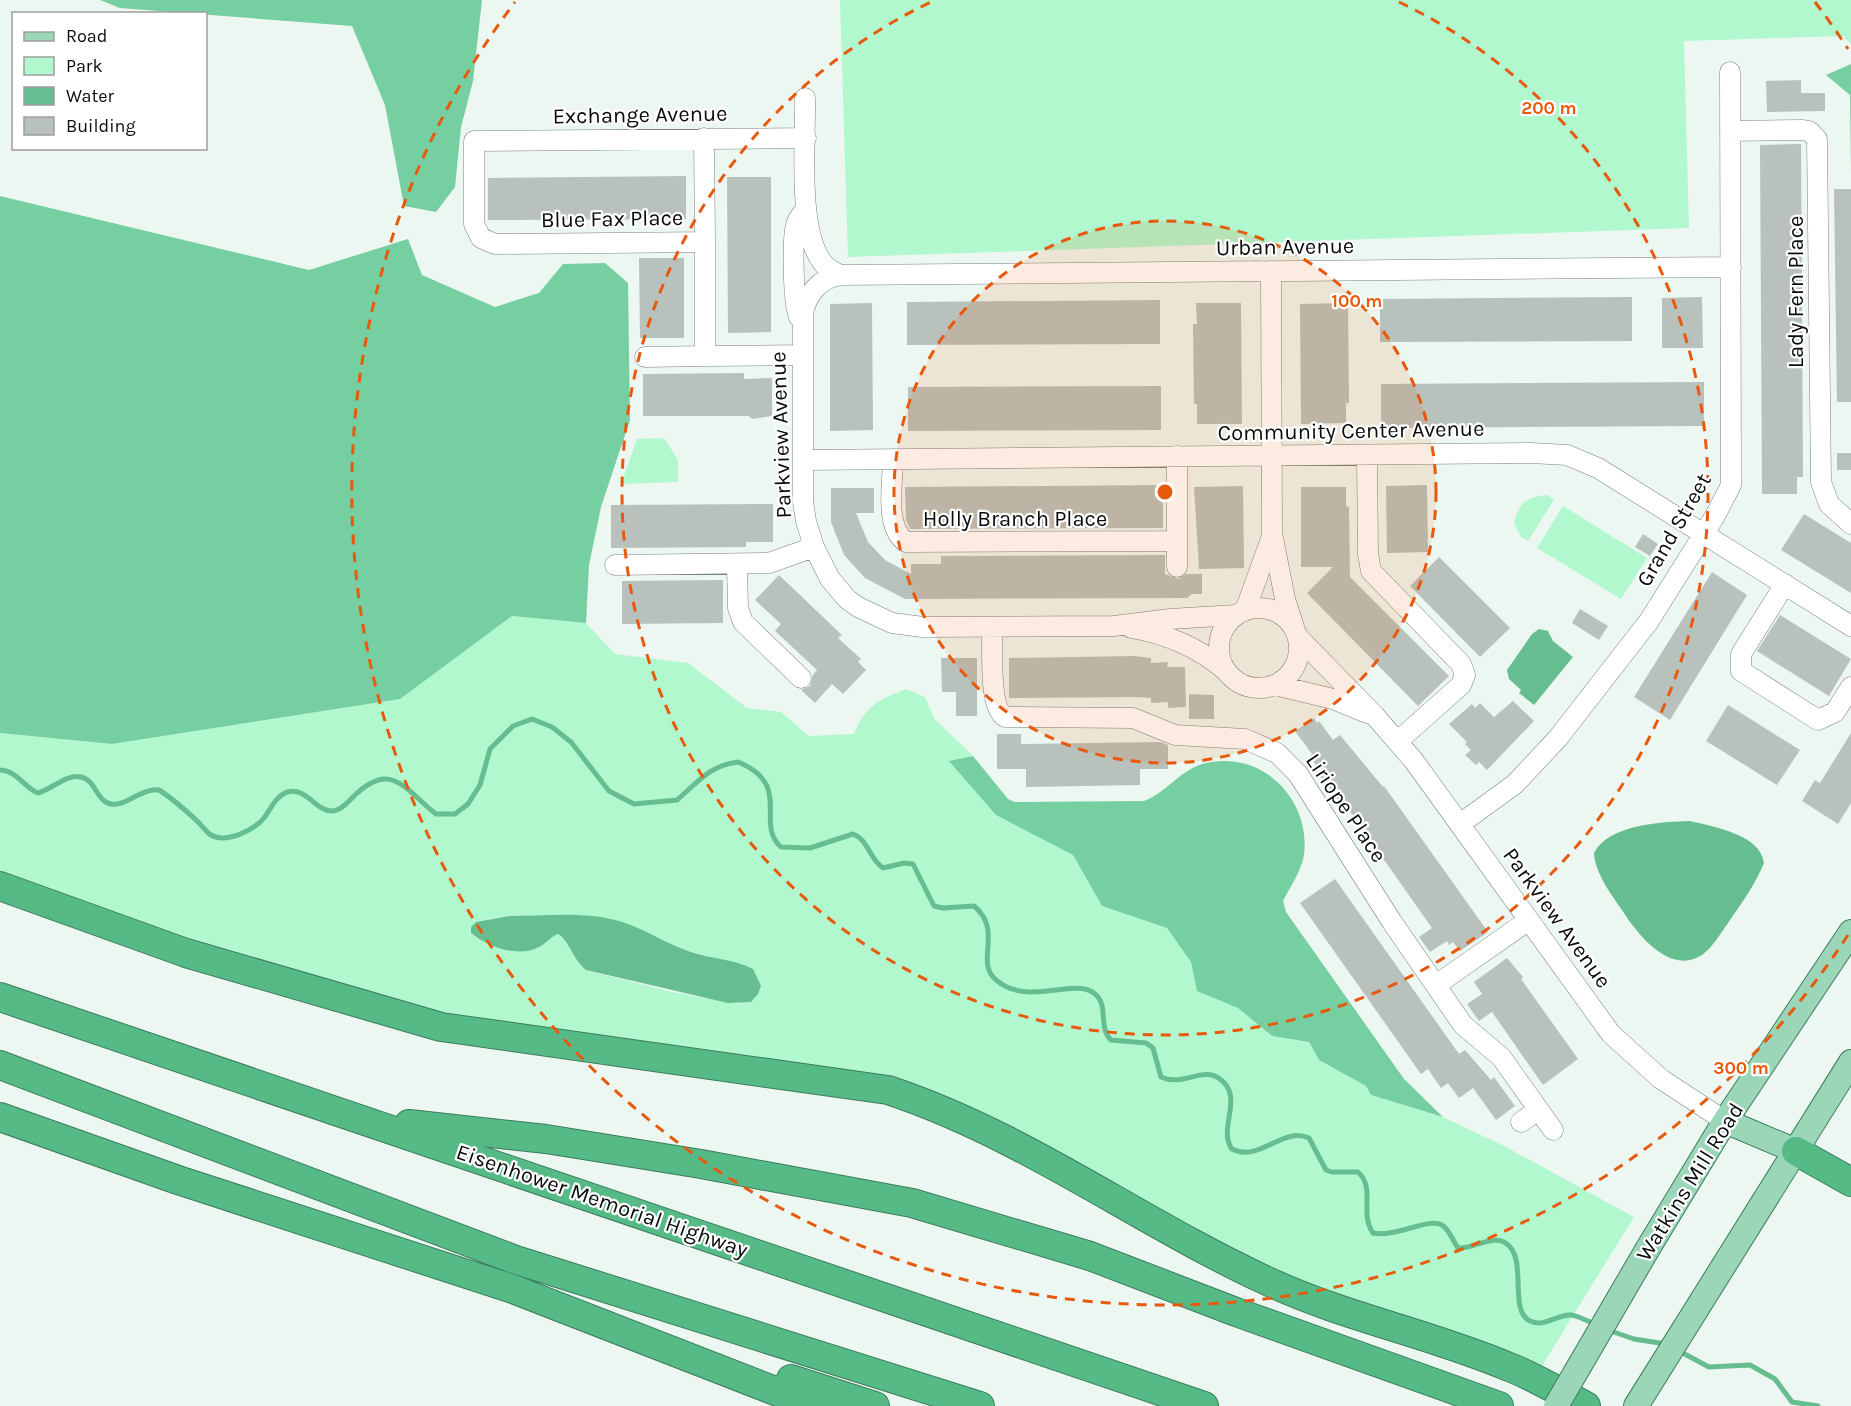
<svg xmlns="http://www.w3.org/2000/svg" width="1851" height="1406" font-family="Karla,sans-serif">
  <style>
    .green { fill: #b1f8cf; fill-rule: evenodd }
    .forest { fill: #76cfa0 }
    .water { fill: #66be90 }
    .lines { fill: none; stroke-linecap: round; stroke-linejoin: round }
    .stream { stroke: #66be90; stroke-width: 5 }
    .building { fill: #b8c1bc }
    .minor-casing { stroke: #7a827d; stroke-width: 21 }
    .major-casing { stroke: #3b7d5c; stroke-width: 26 }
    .highway-casing { stroke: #3b7d5c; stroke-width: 30 }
    .minor { stroke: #fff; stroke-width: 20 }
    .major { stroke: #9ad6b7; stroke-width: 24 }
    .highway { stroke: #56ba87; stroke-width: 28 }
    .major-bridge-casing { stroke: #3b7d5c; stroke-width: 26; stroke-linecap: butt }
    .major-bridge { stroke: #9ad6b7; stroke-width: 24 }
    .ring { fill: none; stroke: #e8590c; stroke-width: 3; stroke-dasharray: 10 8 }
    .labels { text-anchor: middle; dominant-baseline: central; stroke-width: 4.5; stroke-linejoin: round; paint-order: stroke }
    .street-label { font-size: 22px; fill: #090c0b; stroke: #fff }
    .centre { fill: #e8590c; stroke: #fff; stroke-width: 3 }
    .ring-label { font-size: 18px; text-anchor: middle; font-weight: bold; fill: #e8590c; stroke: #fff; stroke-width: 4.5; stroke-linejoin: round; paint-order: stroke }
  </style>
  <rect width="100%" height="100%" fill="#edf7f1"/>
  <path class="green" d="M 840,0 L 1851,0 L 1851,44 L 1843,36 L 1684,41 L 1689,228 L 848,257 Z
    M 664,438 L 678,460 L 678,482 L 621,484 L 637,439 Z
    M 1547,495 L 1554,500 L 1528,541 L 1521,537 L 1514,523 C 1519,503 1526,497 1547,495 Z
    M 1563,506 L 1647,558 L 1621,599 L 1537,548 Z
    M 512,616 L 586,623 L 615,654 L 688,663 L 747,708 L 781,712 L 809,736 L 854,734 C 866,705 878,700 906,689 L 925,697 L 934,718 L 973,756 L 950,761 L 996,815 L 1073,855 L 1102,906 L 1167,927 L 1191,962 L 1198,991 L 1238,1008 L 1272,1036 L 1309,1042 L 1319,1060 L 1366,1086 L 1371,1095 L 1443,1117 L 1506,1147 L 1634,1217 L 1540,1369 L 1261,1271 L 991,1120 L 618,1045 L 409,1007 L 191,942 L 0,872 L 0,733 L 112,744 L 399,699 ZM 509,916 L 586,916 L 612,919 L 669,945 L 713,958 L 740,1004 L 672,992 L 586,970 C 573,960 569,939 558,934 L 477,938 L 471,934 L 471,927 L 488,919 Z"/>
  <path class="forest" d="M 100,0 L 482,0 L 473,81 L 461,127 L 455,187 L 436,212 L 404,206 L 385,105 L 352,26 L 120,8 Z
    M 1851,64 L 1851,172 L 1850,95 L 1826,75 Z
    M 0,196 L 309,270 L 408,239 L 422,275 L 495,307 L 539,293 L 563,264 L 605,263 L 628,283 L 630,420 L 601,507 L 589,565 L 586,623 L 512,616 L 400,699 L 112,744 L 0,733 Z
    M 973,756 L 1008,799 L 1015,802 L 1144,801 C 1168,792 1180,769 1206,763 C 1262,750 1311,799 1304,855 C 1301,872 1291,885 1283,901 L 1286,912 L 1404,1079 L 1443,1117 L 1371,1095 L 1366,1086 L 1319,1060 L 1309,1042 L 1272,1036 L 1238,1008 L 1197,991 L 1191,962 L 1167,928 L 1102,906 L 1073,855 L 996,815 L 949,761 Z"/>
  <path class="water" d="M 1539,629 L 1548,631 L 1553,641 L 1573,657 L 1534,705 L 1519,693 L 1521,690 L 1509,679 L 1507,670 L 1532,634 Z
    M 1690,821 C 1714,827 1760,834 1764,863 C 1755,885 1741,904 1728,923 C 1720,934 1713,947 1702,955 C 1670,976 1637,934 1622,910 C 1611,894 1595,873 1594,853 C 1609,824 1662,822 1690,821 Z
    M 509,916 C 547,916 592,910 628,924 C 650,932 669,945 691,952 C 712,959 734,959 753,969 L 761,986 L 758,994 L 751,1002 L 728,1003 L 586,970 C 573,960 569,940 558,934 C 551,936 546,944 539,947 C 518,958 488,947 471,933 L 471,927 L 476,922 Z"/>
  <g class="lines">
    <path class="stream" d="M 0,770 C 18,771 23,787 38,793 C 52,789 66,774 81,777 C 96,780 96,801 111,804 C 125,807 141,788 159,790 C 172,798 183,808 195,819 C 200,823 205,831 211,835 C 226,844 254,830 264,818 C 271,809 276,795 288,792 C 307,787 316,812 333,811 C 341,810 346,804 351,799 C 391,758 404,789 436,814 L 455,814 L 468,804 L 480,785 L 490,749 L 513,726 L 532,719 L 552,727 L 571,742 L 609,791 L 634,804 L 677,800 C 697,783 710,765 738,762 C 794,785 754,823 781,847 L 810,848 L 853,834 C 869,840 869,859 883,868 L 904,863 L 913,864 L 934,906 L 943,908 L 974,906 C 1003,930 976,960 994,978 C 1025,1009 1075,976 1095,994 C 1109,1005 1098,1028 1111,1040 L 1146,1043 L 1153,1048 L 1161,1077 C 1183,1087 1203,1066 1220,1079 C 1245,1097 1217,1129 1232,1149 C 1259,1163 1283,1126 1309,1138 L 1326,1170 L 1332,1172 L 1358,1172 C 1376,1188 1359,1213 1373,1233 C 1395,1238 1429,1217 1442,1225 C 1449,1229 1453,1241 1458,1248 C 1474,1249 1494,1233 1507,1244 C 1528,1260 1508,1310 1530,1321 C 1545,1328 1557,1314 1571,1315 C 1579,1316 1589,1322 1597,1325
      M 1608,1330 L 1634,1339 L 1666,1344
      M 1677,1350 L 1709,1367 L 1750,1365 L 1775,1379 L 1792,1402 L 1818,1406"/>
  </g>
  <path class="building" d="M 1801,80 L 1801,93 L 1825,93 L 1825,111 L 1767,112 L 1766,81 Z
    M 1801,144 L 1803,477 L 1797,477 L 1797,494 L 1762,494 L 1760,145 Z
    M 686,176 L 686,219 L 488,220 L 488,178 Z
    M 727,177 L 771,177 L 771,332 L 728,333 Z
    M 1834,189 L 1851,189 L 1851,402 L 1837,402 Z
    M 639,258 L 684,258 L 684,338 L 640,338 Z
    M 1632,297 L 1632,341 L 1380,342 L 1380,299 Z
    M 1702,297 L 1703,348 L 1662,348 L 1662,298 Z
    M 1160,300 L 1160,344 L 907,345 L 907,302 Z
    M 872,303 L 873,430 L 830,431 L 830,304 Z
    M 1196,303 L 1241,303 L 1242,424 L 1197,424 L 1197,404 L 1194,404 L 1193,324 L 1197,324 Z
    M 1348,303 L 1349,403 L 1346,403 L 1346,423 L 1301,424 L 1300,304 Z
    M 744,373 L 744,379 L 772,378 L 772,416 L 753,419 L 748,416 L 643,416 L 643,374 Z
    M 1704,382 L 1704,426 L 1381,428 L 1381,384 Z
    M 1161,386 L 1161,430 L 908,431 L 908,387 Z
    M 1837,453 L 1851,453 L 1851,470 L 1837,470 Z
    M 1163,485 L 1163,528 L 910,529 L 906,520 L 905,487 Z
    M 1427,485 L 1428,552 L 1387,553 L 1386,486 Z
    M 1243,486 L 1244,568 L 1199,569 L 1194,487 Z
    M 1301,487 L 1346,487 L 1346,506 L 1349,507 L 1350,577 L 1449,676 L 1418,706 L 1307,593 L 1333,567 L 1301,567 Z
    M 831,488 L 874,488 L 874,513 L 856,513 L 868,542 L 885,560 L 911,574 L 911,564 L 941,564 L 941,556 L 1165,555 L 1165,574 L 1178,579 L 1186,574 L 1202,574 L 1202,594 L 1192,594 L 1187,598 L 905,599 L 865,578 L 844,555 L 831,522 Z
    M 773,504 L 773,542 L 746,542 L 746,547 L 611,548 L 611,505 Z
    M 1804,514 L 1851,543 L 1851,593 L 1781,550 Z
    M 1643,534 L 1658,544 L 1650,556 L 1635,547 Z
    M 1439,557 L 1510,628 L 1480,657 L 1410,586 Z
    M 1712,572 L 1747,595 L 1670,720 L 1634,697 Z
    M 779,575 L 842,635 L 838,638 L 861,659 L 858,662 L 866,670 L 843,694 L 832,684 L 815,703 L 801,690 L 810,686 L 813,675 L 817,670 L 775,631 L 781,624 L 755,600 Z
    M 723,580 L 723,623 L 622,624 L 622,581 Z
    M 1580,609 L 1608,626 L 1599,640 L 1572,623 Z
    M 1780,615 L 1851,659 L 1829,696 L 1757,651 Z
    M 1134,656 L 1151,658 L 1151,663 L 1168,662 L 1167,667 L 1185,667 L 1186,707 L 1168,708 L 1168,702 L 1151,703 L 1151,698 L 1135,697 L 1009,698 L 1009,658 Z
    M 941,658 L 977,658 L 977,716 L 956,716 L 956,692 L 942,692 Z
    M 1189,694 L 1214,695 L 1214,719 L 1189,719 Z
    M 1513,701 L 1534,721 L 1487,770 L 1479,762 L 1476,765 L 1465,755 L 1471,750 L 1465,744 L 1467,742 L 1449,724 L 1472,704 L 1475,708 L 1480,703 L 1494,717 Z
    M 1728,705 L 1800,750 L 1777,785 L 1706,741 Z
    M 1314,718 L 1317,723 L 1319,721 L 1333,740 L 1340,735 L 1383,787 L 1384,786 L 1488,932 L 1460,951 L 1453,942 L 1449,945 L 1447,941 L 1430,952 L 1419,937 L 1432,928 L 1349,810 L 1347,811 L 1316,772 L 1319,770 L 1310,756 L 1312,754 L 1295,731 Z
    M 1851,733 L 1851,803 L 1838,824 L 1802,801 L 1815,780 L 1820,783 Z
    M 997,734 L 1021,734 L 1021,744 L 1161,742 L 1168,745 L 1168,769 L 1140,769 L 1140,785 L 1026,787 L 1026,769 L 997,769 Z
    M 1335,879 L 1459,1054 L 1465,1050 L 1491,1080 L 1494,1077 L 1515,1106 L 1496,1120 L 1473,1088 L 1459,1098 L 1448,1083 L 1441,1088 L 1428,1069 L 1421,1074 L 1300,903 Z
    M 1507,958 L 1523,977 L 1521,979 L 1578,1059 L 1543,1085 L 1492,1012 L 1479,1021 L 1467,1004 L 1482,994 L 1474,982 Z"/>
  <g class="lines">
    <defs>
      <path id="minor" d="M 805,98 C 806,139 797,229 822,262 C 826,268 833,271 840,275 L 1731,267
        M 1730,131 L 1803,130 L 1809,131 L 1817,139 L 1821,482 L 1829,504 L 1851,524
        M 704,138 L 705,242
        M 1271,271 L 1272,533 L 1285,599 L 1294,627
        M 840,275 C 820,278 807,294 803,313 L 803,502 L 806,521 L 814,547 L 830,579 L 847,599 L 858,607 L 892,623 L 923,627 L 1114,626 L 1170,619 L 1236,615
        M 799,317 C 793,302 792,241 796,225 C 797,219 802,214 806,209
        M 803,355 L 705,356 L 705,242 L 495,244 L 481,238 L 474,224 L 474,141 L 806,138
        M 645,357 L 705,356
        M 1367,455 L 1368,554 L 1371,571 L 1461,664 L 1465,675 L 1461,685 L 1398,741
        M 1177,456 L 1177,567
        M 893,459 C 893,483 884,527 906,542 L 1177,541
        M 803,460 L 1531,453 L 1567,455 L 1598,468 L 1851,626
        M 615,565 L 769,563 L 814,547
        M 737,565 L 738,608 L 743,622 L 801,678
        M 1785,584 L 1741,654 L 1741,671 L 1818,720 L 1835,712 L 1851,687
        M1219 648a40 40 0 1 1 80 0a40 40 0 1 1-80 0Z
        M 1245,611 L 1272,536
        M 992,627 C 993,647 988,707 1005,717 L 1133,718 L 1175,735 L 1245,739 L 1277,753 L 1298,774 L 1392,922 L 1463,1025 L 1501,1057 L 1553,1130
        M 1131,628 C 1168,634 1198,647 1226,671
        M 1298,637 L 1375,716 L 1414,761 L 1611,1034 L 1661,1079 L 1725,1121
        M 1275,685 L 1333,699 L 1367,713
        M 1460,824 L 1515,784 L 1558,738 L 1649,621 L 1715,516 L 1731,485 L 1730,72
        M 1436,985 L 1529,920
        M 1521,1122 L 1538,1110"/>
      <path id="major" d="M 1725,1121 L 1796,1151
        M 1647,1250 L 1725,1121 L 1851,932
        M 1636,1406 L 1851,1062"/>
      <path id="highway" d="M 0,886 L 186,953 L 441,1027 L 888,1090 C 1024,1135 1136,1220 1265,1280 C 1343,1317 1429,1333 1509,1367 C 1536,1377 1561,1393 1586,1406
        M 0,997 L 1204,1406
        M 0,1065 L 516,1260 L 980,1406
        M 0,1117 L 178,1180 L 513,1289 L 814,1406
        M 409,1124 L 546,1139 L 701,1164 L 912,1203 L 1090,1256 L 1236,1312 L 1499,1406
        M 1796,1151 L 1851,1182
        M 791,1379 L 875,1406"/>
    </defs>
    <use href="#minor" class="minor-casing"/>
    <use href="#major" class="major-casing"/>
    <use href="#highway" class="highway-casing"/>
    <use href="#minor" class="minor"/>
    <use href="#major" class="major"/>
    <use href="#highway" class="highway"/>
    <defs>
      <path id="major-bridge" d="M 1556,1406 L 1647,1250"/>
    </defs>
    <use href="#major-bridge" class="major-bridge-casing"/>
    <use href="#major-bridge" class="major-bridge"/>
  </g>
  <circle cx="1165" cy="492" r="271" fill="#e8590c" fill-opacity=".12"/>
  <g class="ring">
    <circle cx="1165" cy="492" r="271"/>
    <path d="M1399 2A543 543 0 1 1 931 2"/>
    <path d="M1848 935A814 814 0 1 1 515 2M1815 2A814 814 0 0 1 1848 49"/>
  </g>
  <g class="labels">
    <g class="street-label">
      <text transform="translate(640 115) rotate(-1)">Exchange Avenue</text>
      <text transform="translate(612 219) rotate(-1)">Blue Fax Place</text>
      <text transform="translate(1285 247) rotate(-1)">Urban Avenue</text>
      <text transform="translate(1796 292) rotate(-90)">Lady Fern Place</text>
      <text transform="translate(1351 431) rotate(-1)">Community Center Avenue</text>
      <text transform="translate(781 435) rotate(-92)">Parkview Avenue</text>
      <text x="1015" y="519">Holly Branch Place</text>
      <text transform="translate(1674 530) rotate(-60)">Grand Street</text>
      <text transform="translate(1346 808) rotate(56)">Liriope Place</text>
      <text transform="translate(1557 918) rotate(54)">Parkview Avenue</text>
      <text transform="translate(1690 1182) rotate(-58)">Watkins Mill Road</text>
      <text transform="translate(602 1201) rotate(19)">Eisenhower Memorial Highway</text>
    </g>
  </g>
  <circle cx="1165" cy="492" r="9" class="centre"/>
  <g class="ring-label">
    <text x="1549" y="114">200 m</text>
    <text x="1357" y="307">100 m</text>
    <text x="1741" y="1074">300 m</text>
  </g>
  <rect x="12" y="12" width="195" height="138" fill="#ffffff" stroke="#9d9e9d" stroke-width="1.5"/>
  <rect x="24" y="32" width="30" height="9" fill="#9ad6b7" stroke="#9d9e9d" stroke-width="1.5"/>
  <text x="66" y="42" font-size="18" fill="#090c0b">Road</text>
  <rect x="24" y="57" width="30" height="18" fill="#b1f8cf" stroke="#9d9e9d" stroke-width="1.5"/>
  <text x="66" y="72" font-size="18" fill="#090c0b">Park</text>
  <rect x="24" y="87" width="30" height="18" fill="#66be90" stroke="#9d9e9d" stroke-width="1.5"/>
  <text x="66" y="102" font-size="18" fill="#090c0b">Water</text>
  <rect x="24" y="117" width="30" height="18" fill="#b8c1bc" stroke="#9d9e9d" stroke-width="1.5"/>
  <text x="66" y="132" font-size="18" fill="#090c0b">Building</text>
</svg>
